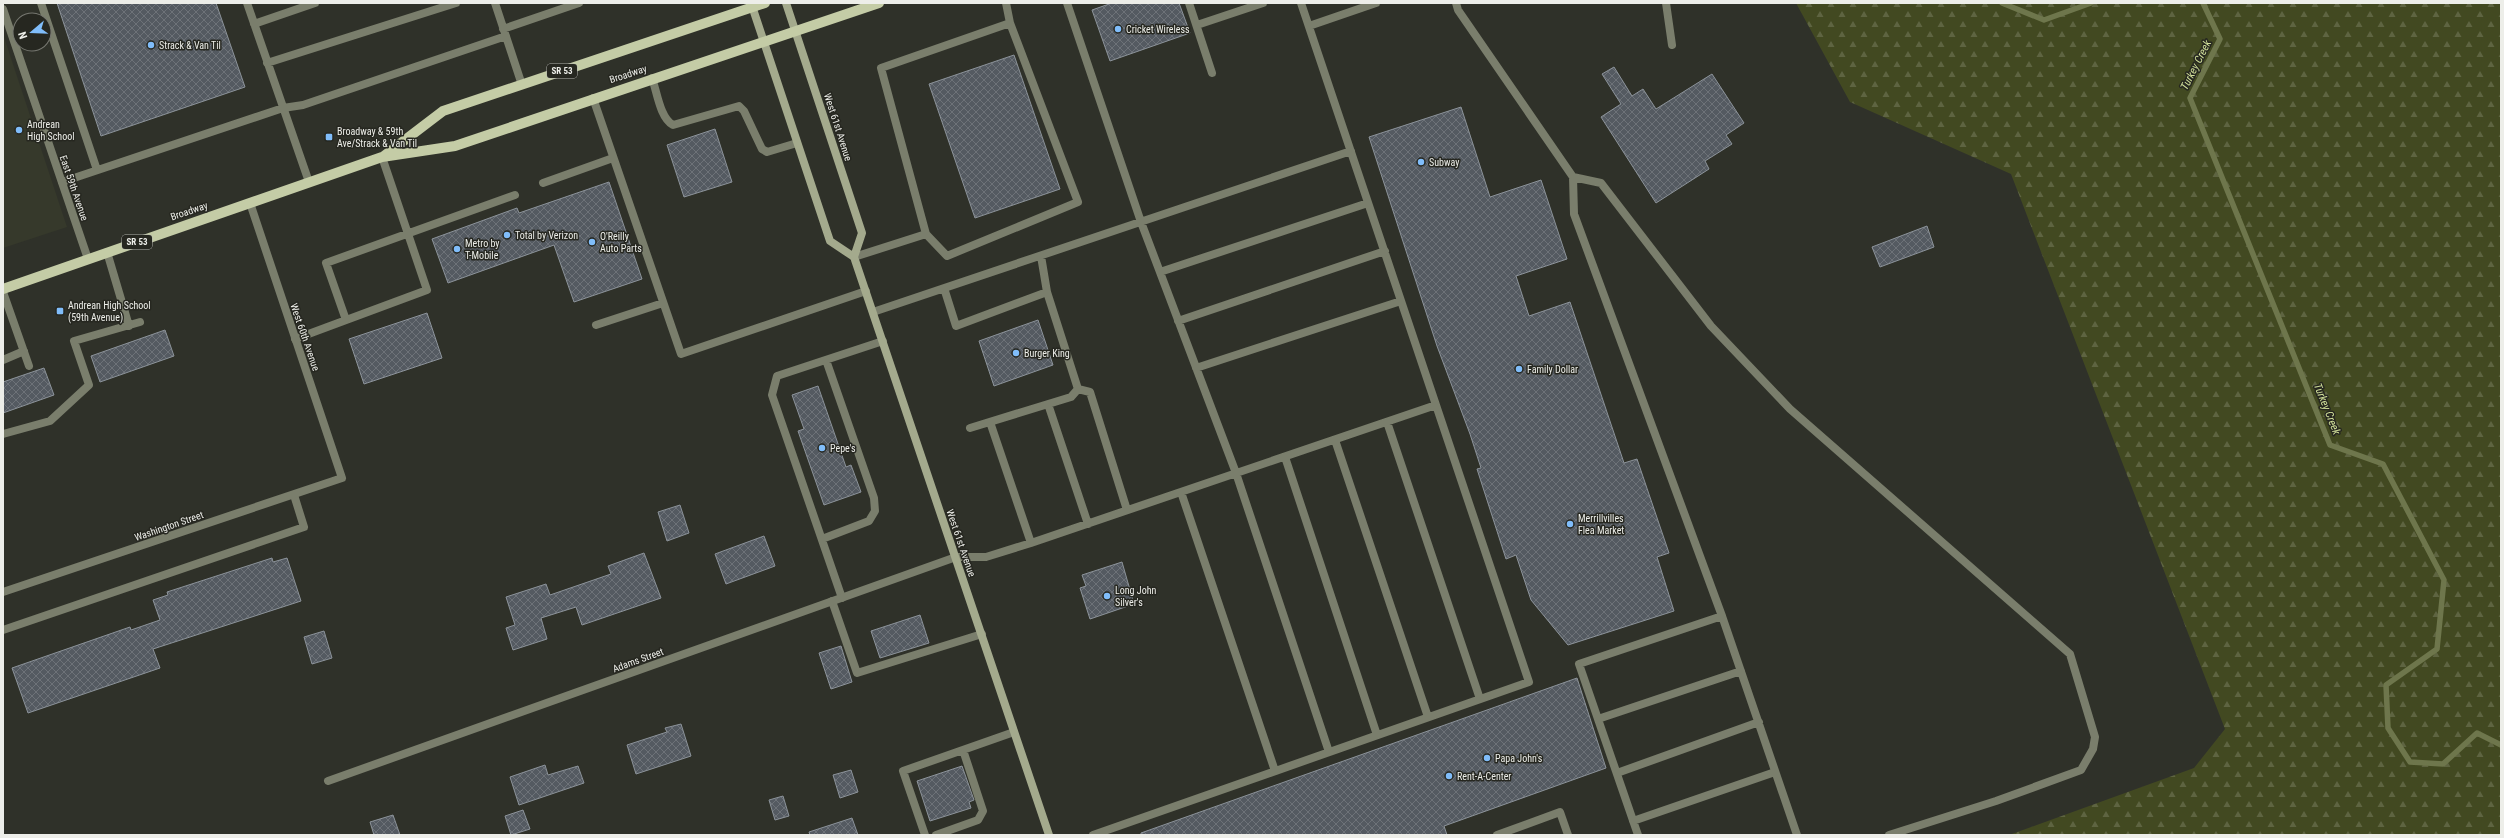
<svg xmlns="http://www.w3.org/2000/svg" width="2504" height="838" font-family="'Roboto Condensed',sans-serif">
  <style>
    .built { fill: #36392b }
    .forest { fill: url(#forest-firs) }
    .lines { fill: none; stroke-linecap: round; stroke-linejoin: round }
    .stream { stroke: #6e764c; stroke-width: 5.5 }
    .building { fill: url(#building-cross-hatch); stroke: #8c939a }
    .service { stroke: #7a7e6c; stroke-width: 8 }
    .minor { stroke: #7a7e6c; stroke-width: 8 }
    .secondary { stroke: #a4aa8d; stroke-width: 8 }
    .primary { stroke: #c4cca6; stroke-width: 10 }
    .poi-dot { fill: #80bdfa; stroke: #262720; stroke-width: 1.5 }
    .labels { text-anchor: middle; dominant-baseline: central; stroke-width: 3; stroke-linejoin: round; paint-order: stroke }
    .shield { fill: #262720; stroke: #b1b2ad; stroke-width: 1 }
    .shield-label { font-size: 9px; font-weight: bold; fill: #edeee9 }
    .poi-label { font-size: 10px; fill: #edeee9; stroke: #262720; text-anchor: start }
    .street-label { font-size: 10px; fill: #edeee9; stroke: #262720 }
    .water-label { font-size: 11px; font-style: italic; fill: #d2e09a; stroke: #262720 }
  </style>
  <defs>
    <pattern id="forest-firs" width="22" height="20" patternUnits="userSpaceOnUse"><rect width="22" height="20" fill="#424921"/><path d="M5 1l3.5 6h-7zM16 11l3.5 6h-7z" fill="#5e6441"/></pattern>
    <pattern id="building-cross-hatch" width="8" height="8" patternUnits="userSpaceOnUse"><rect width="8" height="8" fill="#545a61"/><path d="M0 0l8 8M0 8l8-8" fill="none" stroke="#6d7278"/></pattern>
  </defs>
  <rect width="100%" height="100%" fill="#2f3129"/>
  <path class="built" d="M 3,34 L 67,227 L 3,248 Z"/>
  <path class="forest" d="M 1796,3 L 2501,3 L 2501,835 L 2009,835 L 2194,768 L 2225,729 L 2011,174 L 1850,102 Z"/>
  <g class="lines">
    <path class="stream" d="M 2002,3 L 2044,20 L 2091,3
      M 2203,3 L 2220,39 L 2190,98 L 2330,445 L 2383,464 L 2444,580 L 2437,649 L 2386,685 L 2388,728 L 2410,762 L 2443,764 L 2477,733 L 2501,745"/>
  </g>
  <path class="building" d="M 57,3 L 216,3 L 245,87 L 101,136 Z
    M 1112,3 L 1179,3 L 1190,33 L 1110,61 L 1092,10 Z
    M 1014,55 L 1060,189 L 975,218 L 929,84 Z
    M 1614,67 L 1632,96 L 1643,89 L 1656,109 L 1712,74 L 1744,123 L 1726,135 L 1732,144 L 1705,161 L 1709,169 L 1656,203 L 1601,117 L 1621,104 L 1602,74 Z
    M 1461,107 L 1490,197 L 1541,180 L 1567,259 L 1516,276 L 1529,316 L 1570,302 L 1624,463 L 1637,459 L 1669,553 L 1657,557 L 1674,611 L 1568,645 L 1531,600 L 1516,555 L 1506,559 L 1477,469 L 1481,468 L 1470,434 L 1437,346 L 1369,137 Z
    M 715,129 L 732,182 L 684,197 L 667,145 Z
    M 609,182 L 642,279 L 574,302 L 554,245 L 448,283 L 432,239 L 517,208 L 519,213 Z
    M 1927,226 L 1934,247 L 1880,267 L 1872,247 Z
    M 427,313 L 442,358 L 364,384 L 349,339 Z
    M 1038,320 L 1053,365 L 994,386 L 979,341 Z
    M 165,330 L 174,356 L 100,382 L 91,356 Z
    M 44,368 L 54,395 L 3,413 L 3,382 Z
    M 818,386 L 846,467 L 851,465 L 861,492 L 824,505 L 798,431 L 804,429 L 792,395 Z
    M 680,505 L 689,533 L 667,541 L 658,512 Z
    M 764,536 L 775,566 L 726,584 L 715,554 Z
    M 644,553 L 661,598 L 582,625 L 576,607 L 541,618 L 547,639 L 513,650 L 506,628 L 515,625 L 506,597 L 546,584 L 550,595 L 611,574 L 608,566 Z
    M 272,558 L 273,562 L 287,558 L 301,601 L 153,649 L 160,668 L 28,713 L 12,668 L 130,627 L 131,630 L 160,620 L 153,600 L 168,595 L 167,592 Z
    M 1122,562 L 1134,604 L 1090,619 L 1080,588 L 1086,586 L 1082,575 Z
    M 920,615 L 929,643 L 880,658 L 871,631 Z
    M 324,631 L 332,658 L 312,664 L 304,637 Z
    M 841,646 L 852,682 L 831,689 L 819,653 Z
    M 1577,678 L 1606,768 L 1444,826 L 1447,835 L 1141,835 L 1141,833 Z
    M 681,724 L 691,756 L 636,774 L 627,745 L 667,732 L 665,728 Z
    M 545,765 L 548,775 L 578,766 L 584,783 L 519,805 L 510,777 Z
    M 962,766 L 974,800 L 969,802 L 971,808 L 930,821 L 917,781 Z
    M 851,770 L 858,792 L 840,798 L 833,775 Z
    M 783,796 L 789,816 L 775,820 L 769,800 Z
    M 523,810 L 530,829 L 511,835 L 505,816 Z
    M 393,815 L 400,835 L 374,835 L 370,822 Z
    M 852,818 L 858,835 L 810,835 L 809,832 Z"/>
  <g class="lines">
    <path class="service" d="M 41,3 L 97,170
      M 247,3 L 309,182
      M 495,3 L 522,85
      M 1067,3 L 1141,222 L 1236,473 L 1329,752
      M 1189,3 L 1212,73
      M 1456,3 L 1458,10 L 1573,177 L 1601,183 L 1711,326 L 1790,409 L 2070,654 L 2095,737 L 2093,749 L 2081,770 L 1996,801 L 1889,835
      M 1666,3 L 1672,45
      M 254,24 L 315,3
      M 1197,25 L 1263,3
      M 1309,26 L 1376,3
      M 503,29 L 579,3
      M 267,63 L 456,3
      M 652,78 C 657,92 660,118 673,125 L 739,106 L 744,111 L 762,149 L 767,152 L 797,143
      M 593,98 L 681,354 L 866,291
      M 1573,177 L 1574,214 L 1722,616 L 1579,664 L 1638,835
      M 62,182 L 283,108 L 303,105 L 506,36
      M 543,183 L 613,158
      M 926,234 L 947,256 L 1078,202 L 1010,23
      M 107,252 L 129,326
      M 1041,256 L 1047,292
      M 854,257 L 926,234 L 881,68 L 1010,23 L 1006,3
      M 1160,272 L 1368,203
      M 944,288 L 956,326 L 1047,292 L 1078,389 L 1071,397 L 970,428
      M 3,292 L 29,366
      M 873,312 L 1351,151
      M 346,320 L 326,263 L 515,195
      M 1178,321 L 1385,251
      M 596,325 L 663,303
      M 295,339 L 427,290 L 382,157
      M 3,360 L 24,351
      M 1196,368 L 1401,301
      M 1078,389 L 1090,392 L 1127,510
      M 1048,404 L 1088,524
      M 990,422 L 1031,543
      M 1387,422 L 1480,699
      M 3,434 L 50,421 L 89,385 L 74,341 L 140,322
      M 1335,440 L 1428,717
      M 1285,457 L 1377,735
      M 1181,492 L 1275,771
      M 822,539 L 869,521 L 875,511 L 874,498 L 826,360
      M 956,557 L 986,557 L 1031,543 L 1436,405
      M 842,598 L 772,395 L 777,376 L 883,341
      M 832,601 L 857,673 L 982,634
      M 1722,616 L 1797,835
      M 3,630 L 304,527 L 294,495
      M 1598,719 L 1741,671
      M 1617,773 L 1759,722
      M 1633,821 L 1775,772
      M 925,835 L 903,771 L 1014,732
      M 936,835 L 978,820 L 983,811 L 963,750
      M 1093,835 L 1529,682 L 1301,3
      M 1497,835 L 1560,812 L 1568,835"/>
    <path class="minor" d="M 3,9 L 88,259
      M 3,592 L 342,478 L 250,203
      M 328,781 L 956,557"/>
    <path class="secondary" d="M 751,3 L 830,241 L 854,257 L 1049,835
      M 786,3 L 862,233 L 854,257"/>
    <path class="primary" d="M 384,156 L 443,111 L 765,3
      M 3,289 L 382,157 L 455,146 L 879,3"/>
  </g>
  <g class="poi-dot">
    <circle cx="1118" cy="29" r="4"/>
    <circle cx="151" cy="45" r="4"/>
    <circle cx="19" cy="130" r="4"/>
    <rect x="325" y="133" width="8" height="8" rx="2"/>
    <circle cx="1421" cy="162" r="4"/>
    <circle cx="507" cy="235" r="4"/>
    <circle cx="592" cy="242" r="4"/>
    <circle cx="457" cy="249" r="4"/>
    <rect x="56" y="307" width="8" height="8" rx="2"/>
    <circle cx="1016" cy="353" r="4"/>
    <circle cx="1519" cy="369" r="4"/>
    <circle cx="822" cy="448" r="4"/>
    <circle cx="1570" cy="524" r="4"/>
    <circle cx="1107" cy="596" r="4"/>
    <circle cx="1487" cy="758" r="4"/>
    <circle cx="1449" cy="776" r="4"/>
  </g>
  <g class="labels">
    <g class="shield">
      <rect x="547" y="64" width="30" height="14" rx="3"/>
      <rect x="122" y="235" width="30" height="14" rx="3"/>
    </g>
    <g class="shield-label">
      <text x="562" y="71">SR 53</text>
      <text x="137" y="242">SR 53</text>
    </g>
    <g class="poi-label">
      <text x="1126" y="29">Cricket Wireless</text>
      <text x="159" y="45">Strack &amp; Van Til</text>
      <text x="27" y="124">Andrean<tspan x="27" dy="12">High School</tspan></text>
      <text x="337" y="131">Broadway &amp; 59th<tspan x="337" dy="12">Ave/Strack &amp; Van Til</tspan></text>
      <text x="1429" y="162">Subway</text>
      <text x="515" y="235">Total by Verizon</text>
      <text x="600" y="236">O'Reilly<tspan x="600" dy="12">Auto Parts</tspan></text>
      <text x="465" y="243">Metro by<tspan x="465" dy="12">T-Mobile</tspan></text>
      <text x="68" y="305">Andrean High School<tspan x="68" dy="12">(59th Avenue)</tspan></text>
      <text x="1024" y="353">Burger King</text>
      <text x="1527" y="369">Family Dollar</text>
      <text x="830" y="448">Pepe's</text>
      <text x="1578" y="518">Merrillvilles<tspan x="1578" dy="12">Flea Market</tspan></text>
      <text x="1115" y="590">Long John<tspan x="1115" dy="12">Silver's</tspan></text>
      <text x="1495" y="758">Papa John's</text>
      <text x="1457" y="776">Rent-A-Center</text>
    </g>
    <g class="street-label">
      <text transform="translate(628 74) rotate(-18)">Broadway</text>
      <text transform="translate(838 127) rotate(72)">West 61st Avenue</text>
      <text transform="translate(74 188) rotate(71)">East 59th Avenue</text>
      <text transform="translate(189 211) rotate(-19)">Broadway</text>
      <text transform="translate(305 337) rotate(71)">West 60th Avenue</text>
      <text transform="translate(169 526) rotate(-19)">Washington Street</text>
      <text transform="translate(961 543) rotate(71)">West 61st Avenue</text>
      <text transform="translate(638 660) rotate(-20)">Adams Street</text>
    </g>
    <g class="water-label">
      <text transform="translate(2196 65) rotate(-63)">Turkey Creek</text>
      <text transform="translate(2327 409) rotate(68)">Turkey Creek</text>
    </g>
  </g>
  <rect width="2504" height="838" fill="none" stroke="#edeee9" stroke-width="8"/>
  <g transform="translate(32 32) rotate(251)"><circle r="19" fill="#262720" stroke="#767770"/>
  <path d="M0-3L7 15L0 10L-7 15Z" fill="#80bdfa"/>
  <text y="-6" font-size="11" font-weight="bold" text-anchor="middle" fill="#edeee9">N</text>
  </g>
</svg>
